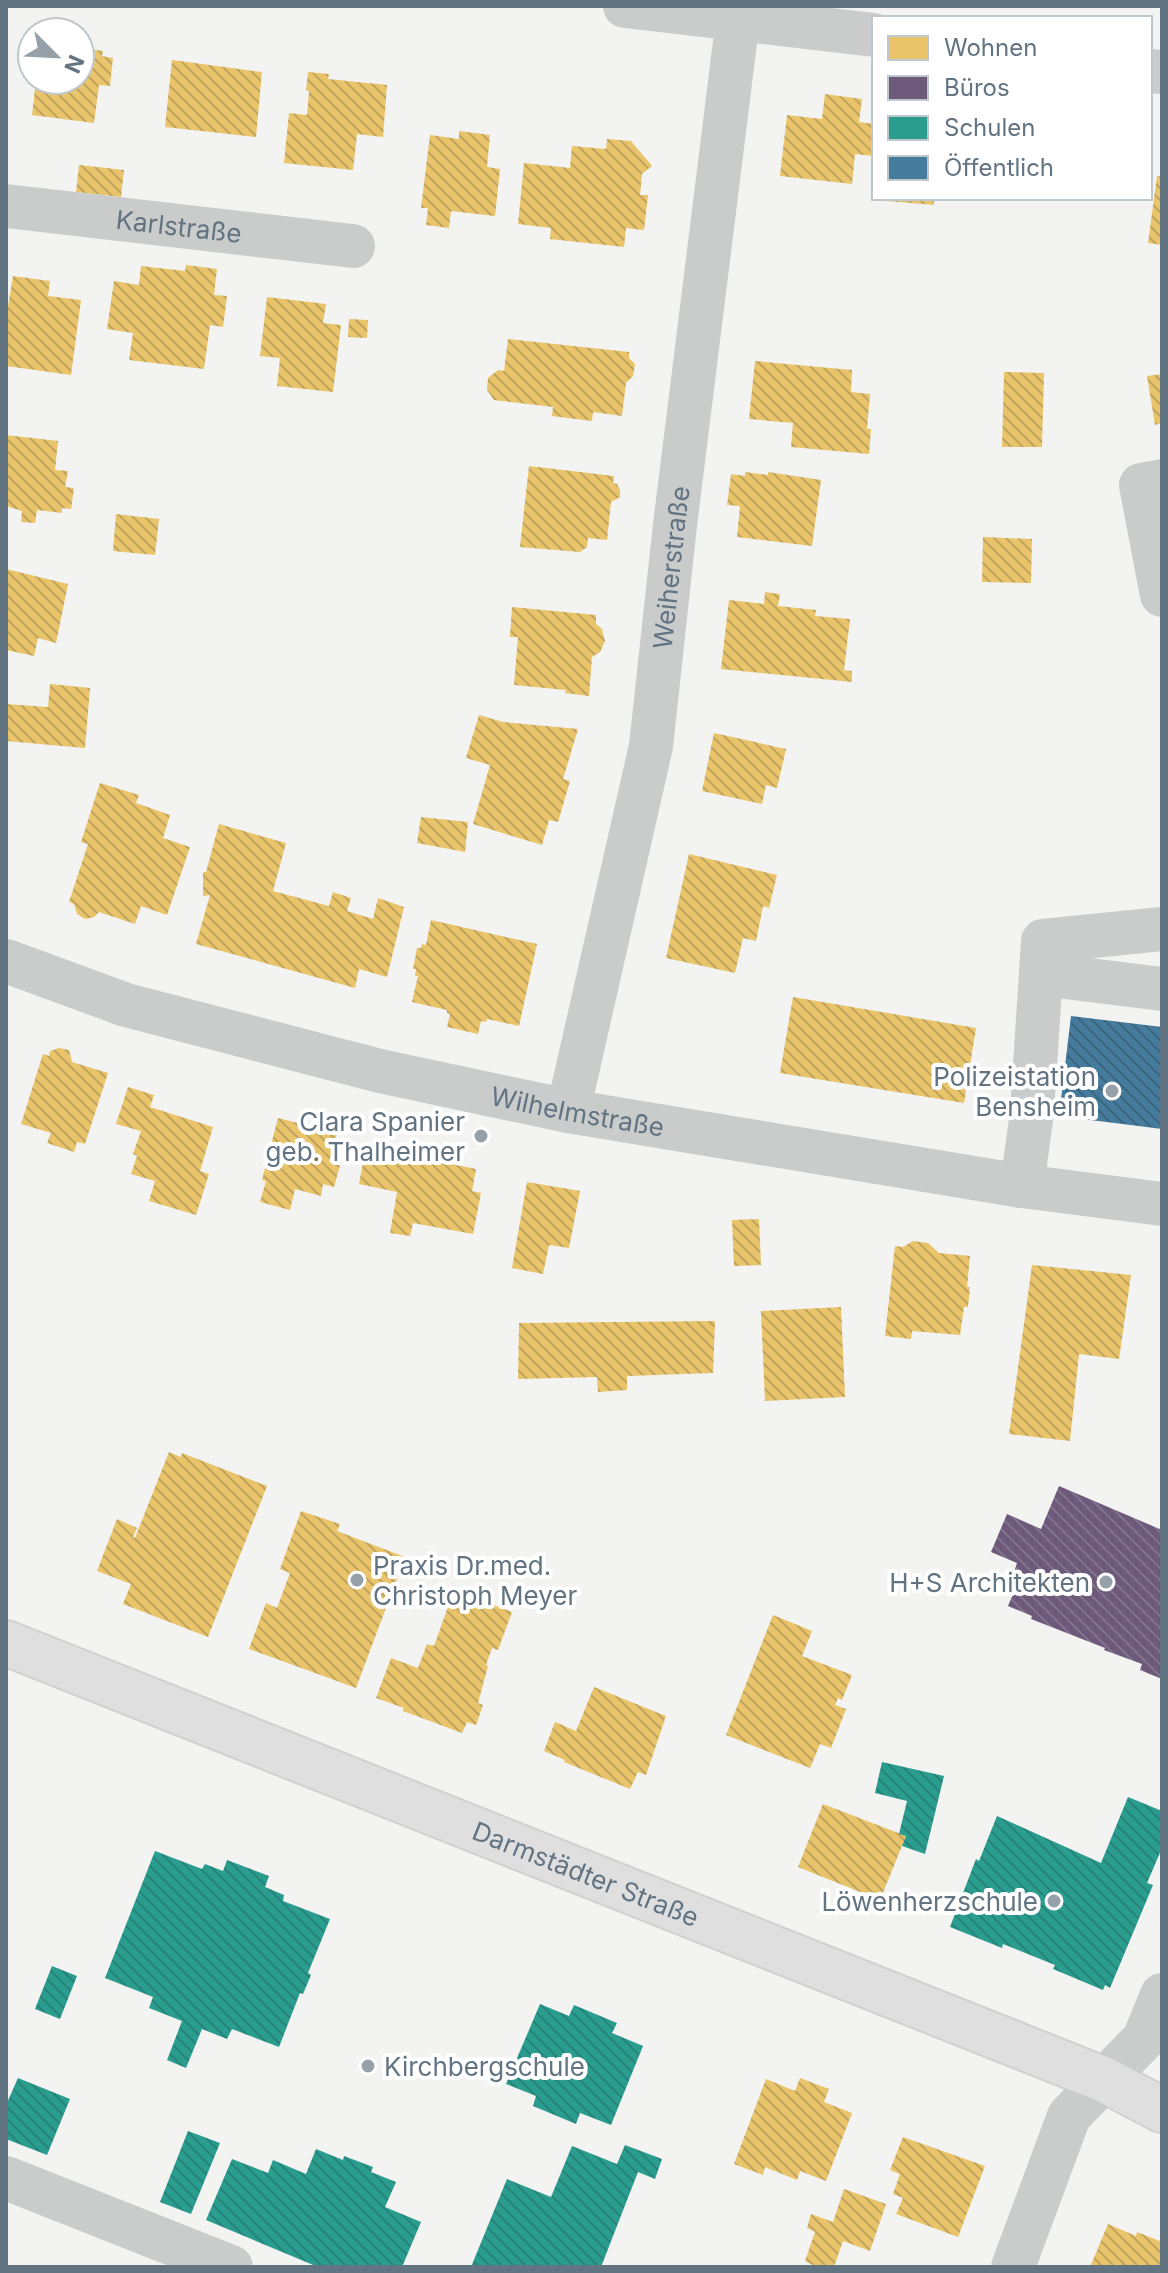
<svg xmlns="http://www.w3.org/2000/svg" width="1168" height="2273" font-family="Inter,sans-serif">
  <style>
    .homes { fill: url(#homes-back-hatch) }
    .offices { fill: url(#offices-back-hatch) }
    .schools { fill: url(#schools-back-hatch) }
    .public { fill: url(#public-back-hatch) }
    .lines { fill: none; stroke-linecap: round; stroke-linejoin: round }
    .major-casing { stroke: #d0d1d0; stroke-width: 48 }
    .minor { stroke: #cacccc; stroke-width: 44 }
    .major { stroke: #dfdfe0; stroke-width: 44 }
    .poi-dot { fill: #95a0a9; stroke: #fff; stroke-width: 3 }
    .labels { text-anchor: middle; dominant-baseline: central; stroke-width: 8; stroke-linejoin: round; paint-order: stroke }
    .street-label { font-size: 26px; fill: #627382; stroke: #fff }
    .poi-label { font-size: 26px; fill: #627382; stroke: #fff; text-anchor: end }
  </style>
  <defs>
    <pattern id="homes-back-hatch" width="6" height="6" patternUnits="userSpaceOnUse" patternTransform="scale(2)"><rect width="6" height="6" fill="#e9c46a"/><path d="M-1 5l2 2M0 0l6 6M5-1l2 2" fill="none" stroke="#c0a45d"/></pattern>
    <pattern id="offices-back-hatch" width="6" height="6" patternUnits="userSpaceOnUse" patternTransform="scale(2)"><rect width="6" height="6" fill="#6d597a"/><path d="M-1 5l2 2M0 0l6 6M5-1l2 2" fill="none" stroke="#81728d"/></pattern>
    <pattern id="schools-back-hatch" width="6" height="6" patternUnits="userSpaceOnUse" patternTransform="scale(2)"><rect width="6" height="6" fill="#2a9d8f"/><path d="M-1 5l2 2M0 0l6 6M5-1l2 2" fill="none" stroke="#27847a"/></pattern>
    <pattern id="public-back-hatch" width="6" height="6" patternUnits="userSpaceOnUse" patternTransform="scale(2)"><rect width="6" height="6" fill="#457b9d"/><path d="M-1 5l2 2M0 0l6 6M5-1l2 2" fill="none" stroke="#3b6580"/></pattern>
  </defs>
  <rect width="100%" height="100%" fill="#f3f3f1"/>
  <path class="homes" d="M 80,48 L 103,51 L 102,56 L 113,58 L 110,86 L 99,85 L 94,123 L 32,115 L 36,80 L 80,80 Z
    M 172,60 L 262,72 L 256,137 L 165,127 Z
    M 308,72 L 329,74 L 328,79 L 387,85 L 383,137 L 357,134 L 353,170 L 284,163 L 289,113 L 307,115 L 309,91 L 306,90 Z
    M 825,94 L 862,99 L 859,122 L 874,124 L 874,156 L 855,154 L 852,184 L 780,176 L 787,115 L 822,119 Z
    M 459,131 L 490,135 L 487,167 L 500,169 L 495,216 L 451,211 L 449,228 L 426,225 L 428,208 L 421,208 L 430,135 L 459,139 Z
    M 607,139 L 631,141 L 652,166 L 642,174 L 640,195 L 648,195 L 644,230 L 626,228 L 624,247 L 550,239 L 551,228 L 518,224 L 524,163 L 570,168 L 572,146 L 606,149 Z
    M 79,165 L 124,170 L 121,197 L 76,192 Z
    M 1157,176 L 1162,176 L 1162,245 L 1148,243 Z
    M 887,198 L 934,198 L 934,205 L 886,201 Z
    M 186,265 L 217,269 L 214,295 L 227,296 L 223,327 L 210,325 L 204,369 L 129,360 L 133,333 L 107,329 L 114,281 L 139,285 L 141,266 L 185,271 Z
    M 13,276 L 50,281 L 48,296 L 81,300 L 71,375 L 6,366 L 6,318 Z
    M 267,297 L 326,304 L 323,323 L 341,325 L 333,392 L 277,386 L 280,358 L 260,356 Z
    M 349,319 L 368,320 L 367,338 L 348,337 Z
    M 508,339 L 629,352 L 629,358 L 635,364 L 633,376 L 626,383 L 622,416 L 593,412 L 592,421 L 552,416 L 553,407 L 494,400 L 487,390 L 488,378 L 498,370 L 504,371 Z
    M 755,361 L 852,370 L 851,392 L 870,394 L 867,429 L 871,429 L 869,454 L 791,447 L 793,423 L 749,419 Z
    M 1004,372 L 1044,373 L 1042,447 L 1002,447 Z
    M 1162,374 L 1162,423 L 1155,425 L 1147,376 Z
    M 6,435 L 58,441 L 55,470 L 68,471 L 65,487 L 74,488 L 71,509 L 62,508 L 62,513 L 37,510 L 35,523 L 21,522 L 22,511 L 6,506 Z
    M 529,466 L 614,476 L 613,483 L 617,484 L 620,490 L 620,497 L 611,502 L 607,540 L 588,538 L 587,547 L 580,552 L 520,547 Z
    M 745,472 L 768,475 L 768,472 L 821,480 L 812,546 L 737,537 L 740,506 L 727,505 L 731,474 L 745,476 Z
    M 116,514 L 159,519 L 155,555 L 113,551 Z
    M 983,537 L 1032,539 L 1031,583 L 982,582 Z
    M 6,569 L 68,584 L 56,643 L 38,638 L 34,656 L 6,650 Z
    M 765,592 L 780,594 L 778,606 L 816,610 L 815,616 L 850,619 L 844,670 L 852,671 L 852,682 L 721,669 L 729,600 L 764,604 Z
    M 512,607 L 596,615 L 596,624 L 602,629 L 605,641 L 600,652 L 592,657 L 589,696 L 565,693 L 566,690 L 514,685 L 518,637 L 510,637 Z
    M 50,684 L 90,688 L 85,748 L 6,741 L 6,704 L 48,707 Z
    M 479,715 L 503,722 L 578,729 L 563,779 L 570,781 L 558,822 L 549,820 L 542,845 L 473,824 L 490,765 L 466,758 Z
    M 714,733 L 786,749 L 777,788 L 766,785 L 762,804 L 702,791 Z
    M 100,783 L 139,795 L 136,803 L 170,815 L 163,838 L 190,847 L 167,915 L 141,906 L 135,924 L 99,912 L 94,917 L 85,919 L 77,914 L 74,904 L 69,902 L 88,844 L 81,842 Z
    M 421,817 L 468,822 L 465,852 L 417,843 Z
    M 219,824 L 286,843 L 273,891 L 329,906 L 333,892 L 351,898 L 347,911 L 373,919 L 378,898 L 404,907 L 387,977 L 359,969 L 355,988 L 196,944 L 210,895 L 203,896 L 203,872 L 206,872 Z
    M 689,854 L 777,875 L 769,908 L 763,906 L 756,941 L 743,938 L 735,973 L 666,958 Z
    M 431,920 L 537,944 L 519,1026 L 487,1019 L 486,1022 L 481,1021 L 478,1034 L 447,1027 L 450,1014 L 447,1013 L 447,1010 L 412,1002 L 418,976 L 415,976 L 416,969 L 413,969 L 417,948 L 421,948 L 422,944 L 426,945 Z
    M 793,997 L 976,1028 L 964,1103 L 780,1073 Z
    M 59,1048 L 69,1050 L 72,1062 L 108,1073 L 85,1144 L 77,1142 L 74,1152 L 47,1143 L 51,1133 L 21,1124 L 43,1054 L 49,1056 L 50,1051 Z
    M 128,1087 L 154,1095 L 150,1107 L 213,1127 L 200,1171 L 209,1174 L 196,1215 L 149,1201 L 155,1181 L 131,1174 L 137,1156 L 133,1154 L 141,1131 L 116,1124 Z
    M 278,1118 L 337,1133 L 329,1162 L 340,1165 L 334,1187 L 323,1184 L 321,1196 L 295,1189 L 290,1210 L 260,1202 L 266,1181 L 262,1180 Z
    M 418,1145 L 433,1148 L 436,1159 L 446,1161 L 446,1163 L 476,1169 L 472,1191 L 481,1193 L 473,1234 L 413,1223 L 410,1236 L 390,1233 L 397,1192 L 359,1184 L 366,1147 L 404,1154 L 405,1151 L 414,1153 Z
    M 527,1182 L 580,1191 L 569,1248 L 549,1245 L 543,1274 L 512,1268 Z
    M 759,1219 L 761,1265 L 734,1266 L 732,1220 Z
    M 913,1241 L 928,1243 L 939,1253 L 970,1256 L 967,1287 L 970,1287 L 968,1307 L 964,1307 L 960,1335 L 912,1331 L 911,1339 L 885,1336 L 895,1246 L 903,1247 Z
    M 1032,1265 L 1131,1275 L 1119,1359 L 1079,1354 L 1070,1441 L 1009,1434 Z
    M 841,1307 L 845,1397 L 765,1401 L 761,1311 Z
    M 715,1321 L 713,1373 L 627,1376 L 627,1390 L 598,1392 L 597,1377 L 518,1379 L 519,1323 Z
    M 169,1452 L 181,1457 L 182,1453 L 267,1486 L 208,1637 L 123,1604 L 131,1584 L 97,1571 L 117,1519 L 137,1528 L 133,1537 L 135,1538 Z
    M 301,1511 L 340,1524 L 337,1531 L 405,1557 L 356,1688 L 249,1649 L 266,1603 L 277,1608 L 290,1573 L 280,1569 Z
    M 454,1590 L 512,1612 L 498,1650 L 492,1648 L 486,1665 L 488,1666 L 478,1703 L 483,1705 L 476,1725 L 467,1722 L 462,1733 L 403,1711 L 404,1708 L 376,1698 L 391,1658 L 418,1668 L 427,1644 L 434,1646 Z
    M 773,1615 L 812,1631 L 802,1656 L 852,1675 L 842,1700 L 838,1698 L 835,1705 L 846,1709 L 831,1748 L 820,1744 L 810,1768 L 726,1735 Z
    M 594,1687 L 666,1716 L 646,1775 L 638,1772 L 630,1789 L 564,1762 L 565,1760 L 544,1751 L 555,1722 L 576,1731 Z
    M 823,1804 L 906,1836 L 880,1900 L 798,1867 Z
    M 800,2078 L 829,2089 L 824,2102 L 852,2113 L 826,2181 L 800,2171 L 797,2180 L 765,2167 L 763,2175 L 734,2164 L 766,2079 L 795,2091 Z
    M 903,2137 L 985,2166 L 958,2237 L 896,2214 L 903,2198 L 893,2194 L 900,2174 L 890,2170 Z
    M 844,2189 L 886,2204 L 870,2251 L 843,2241 L 834,2267 L 816,2267 L 805,2261 L 815,2232 L 807,2228 L 811,2214 L 833,2222 Z
    M 1108,2224 L 1136,2236 L 1137,2232 L 1162,2242 L 1162,2267 L 1090,2267 Z"/>
  <path class="offices" d="M 1059,1486 L 1162,1530 L 1162,1679 L 1140,1670 L 1142,1664 L 1104,1650 L 1105,1648 L 1031,1619 L 1032,1616 L 1008,1606 L 1021,1575 L 1014,1572 L 1017,1563 L 991,1552 L 1007,1514 L 1041,1529 Z"/>
  <path class="schools" d="M 882,1762 L 944,1776 L 925,1854 L 902,1846 L 906,1836 L 899,1834 L 907,1801 L 875,1793 Z
    M 1128,1797 L 1162,1811 L 1162,1848 L 1147,1883 L 1153,1885 L 1110,1988 L 1105,1985 L 1103,1990 L 1053,1969 L 1055,1965 L 1003,1944 L 1002,1948 L 950,1927 L 976,1859 L 979,1861 L 997,1816 L 1101,1863 Z
    M 155,1851 L 202,1869 L 205,1864 L 223,1871 L 227,1860 L 269,1876 L 265,1887 L 284,1895 L 283,1901 L 330,1919 L 308,1973 L 311,1975 L 303,1994 L 300,1993 L 279,2047 L 232,2029 L 227,2039 L 202,2029 L 186,2068 L 167,2060 L 182,2021 L 149,2008 L 153,1997 L 105,1978 Z
    M 52,1966 L 77,1976 L 60,2019 L 35,2009 Z
    M 540,2004 L 569,2016 L 574,2005 L 617,2023 L 612,2033 L 643,2046 L 611,2125 L 580,2113 L 576,2124 L 533,2106 L 536,2096 L 506,2084 Z
    M 18,2078 L 70,2099 L 47,2155 L 6,2139 L 6,2105 Z
    M 188,2131 L 220,2143 L 191,2214 L 160,2202 Z
    M 625,2145 L 662,2159 L 655,2179 L 638,2172 L 601,2267 L 471,2267 L 507,2179 L 551,2197 L 572,2146 L 617,2164 Z
    M 316,2149 L 343,2160 L 344,2156 L 373,2167 L 371,2172 L 396,2182 L 385,2207 L 421,2222 L 402,2267 L 318,2267 L 206,2220 L 232,2159 L 268,2173 L 273,2160 L 306,2174 Z"/>
  <path class="public" d="M 1071,1016 L 1162,1027 L 1162,1129 L 1059,1116 Z"/>
  <g class="lines">
    <defs>
      <g id="major">
        <path id="s4" d="M 6,1643 L 1105,2080 L 1162,2110"/>
      </g>
    </defs>
    <use href="#major" class="major-casing"/>
    <g class="minor">
      <path d="M 625,6 L 874,35"/>
      <path d="M 1150,71 L 1162,72"/>
      <path id="s1" d="M 6,206 L 353,246"/>
      <path d="M 1162,481 L 1141,485 L 1162,595"/>
      <path id="s2" d="M 6,961 L 126,1005 L 380,1071 L 568,1111 L 1022,1186 L 1162,1204"/>
      <path d="M 1041,974 L 1162,989"/>
      <path id="s3" d="M 568,1111 L 651,746 L 675,525 L 738,18"/>
      <path d="M 1022,1186 L 1032,1112 L 1043,941 L 1162,929"/>
      <path d="M 6,2178 L 231,2267"/>
      <path d="M 1013,2267 L 1069,2116 L 1144,2039 L 1162,1995"/>
    </g>
    <use href="#major" class="major"/>
  </g>
  <g class="poi-dot">
    <circle cx="1112" cy="1091" r="8"/>
    <circle cx="481" cy="1136" r="8"/>
    <circle cx="357" cy="1580" r="8"/>
    <circle cx="1106" cy="1582" r="8"/>
    <circle cx="1054" cy="1901" r="8"/>
    <circle cx="368" cy="2066" r="8"/>
  </g>
  <g class="labels">
    <g class="street-label">
      <text stroke="none"><textPath href="#s1" startOffset="174">Karlstraße</textPath></text>
      <text stroke="none"><textPath href="#s3" startOffset="554">Weiherstraße</textPath></text>
      <text stroke="none"><textPath href="#s2" startOffset="592">Wilhelmstraße</textPath></text>
      <text stroke="none"><textPath href="#s4" startOffset="624">Darmstädter Straße</textPath></text>
    </g>
    <g class="poi-label">
      <text x="1096" y="1076">Polizeistation<tspan x="1096" dy="30">Bensheim</tspan></text>
      <text x="465" y="1121">Clara Spanier<tspan x="465" dy="30">geb. Thalheimer</tspan></text>
      <text x="373" y="1565" text-anchor="start">Praxis Dr.med.<tspan x="373" dy="30">Christoph Meyer</tspan></text>
      <text x="1090" y="1582">H+S Architekten</text>
      <text x="1038" y="1901">Löwenherzschule</text>
      <text x="384" y="2066" text-anchor="start">Kirchbergschule</text>
    </g>
  </g>
  <rect width="1168" height="2273" fill="none" stroke="#627382" stroke-width="16"/>
  <rect x="872" y="16" width="280" height="184" fill="#ffffff" stroke="#c0c7cd" stroke-width="2"/>
  <rect x="888" y="36" width="40" height="24" fill="#e9c46a" stroke="#c0c7cd" stroke-width="2"/>
  <text x="944" y="56" font-size="24" fill="#627382">Wohnen</text>
  <rect x="888" y="76" width="40" height="24" fill="#6d597a" stroke="#c0c7cd" stroke-width="2"/>
  <text x="944" y="96" font-size="24" fill="#627382">Büros</text>
  <rect x="888" y="116" width="40" height="24" fill="#2a9d8f" stroke="#c0c7cd" stroke-width="2"/>
  <text x="944" y="136" font-size="24" fill="#627382">Schulen</text>
  <rect x="888" y="156" width="40" height="24" fill="#457b9d" stroke="#c0c7cd" stroke-width="2"/>
  <text x="944" y="176" font-size="24" fill="#627382">Öffentlich</text>
  <g transform="translate(56 56) rotate(114)"><circle r="38" fill="#ffffff" stroke="#c0c7cd" stroke-width="2"/>
  <path d="M0-6L14 30L0 20L-14 30Z" fill="#95a0a9"/>
  <text y="-12" font-size="22" font-weight="bold" text-anchor="middle" fill="#627382">N</text>
  </g>
</svg>
